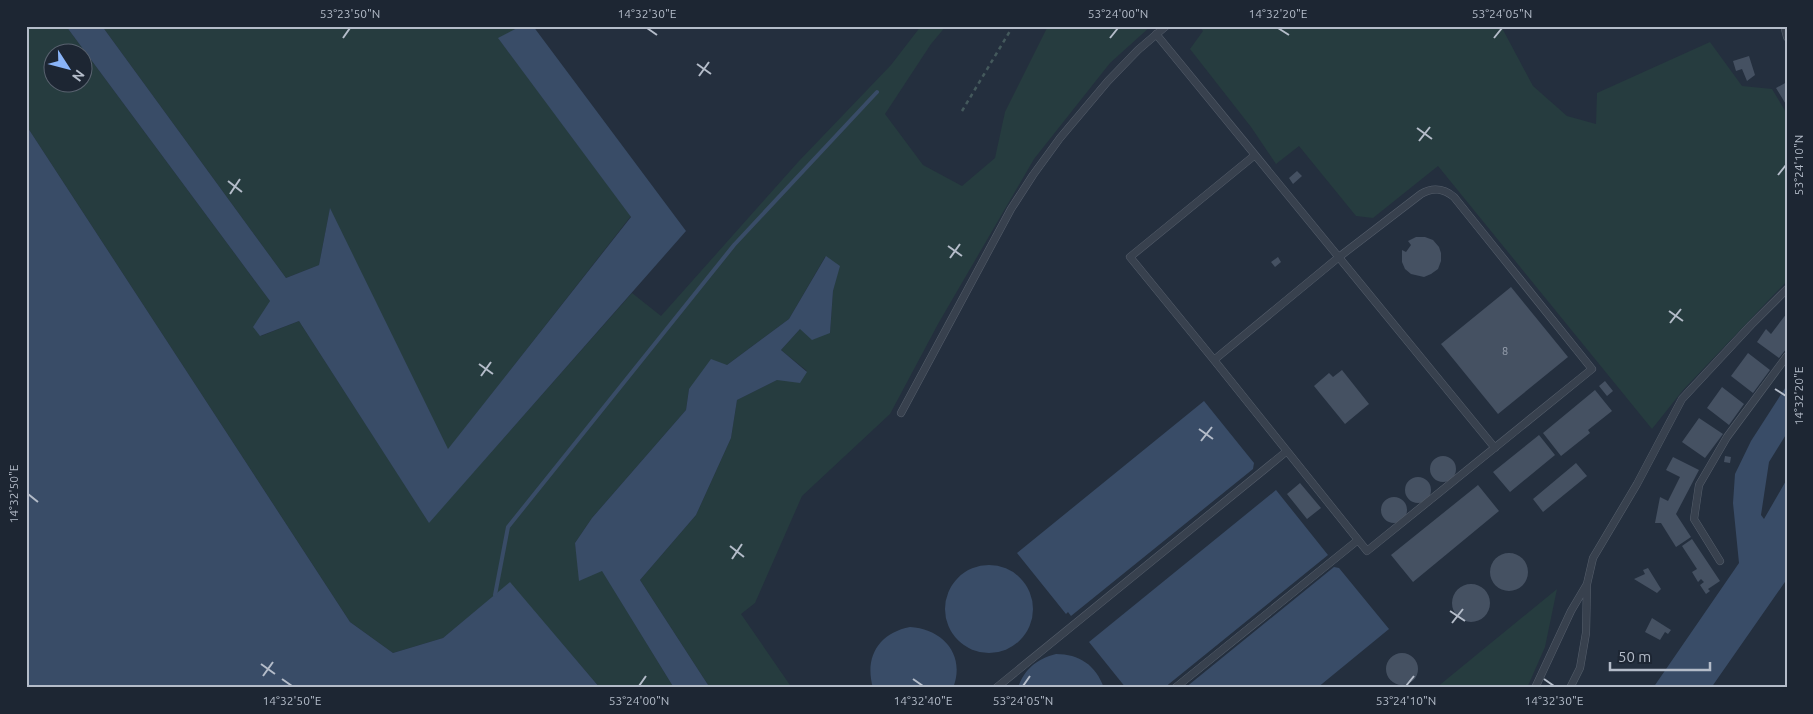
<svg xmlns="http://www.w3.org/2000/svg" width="1813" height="714" font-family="Ubuntu,sans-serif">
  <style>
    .green { fill: #263c3f; fill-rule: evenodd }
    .water { fill: #394c67 }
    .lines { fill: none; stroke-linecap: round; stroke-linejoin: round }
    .stream { stroke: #394c67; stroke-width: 4 }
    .building { fill: #455162 }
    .lane-casing { stroke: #565f6c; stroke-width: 8 }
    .path { stroke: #44595c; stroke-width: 2.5; stroke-dasharray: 4 4; stroke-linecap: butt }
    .lane { stroke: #38414e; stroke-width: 7 }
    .ticks { fill: none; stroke: #b4bcc9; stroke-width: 2 }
    .labels { text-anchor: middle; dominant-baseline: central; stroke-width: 5; stroke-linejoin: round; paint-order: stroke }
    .number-label { font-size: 11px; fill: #98a1af }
    .neatline { fill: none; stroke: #b4bcc9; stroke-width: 2 }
    .ticks-label { font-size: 12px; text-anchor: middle; fill: #b4bcc9 }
  </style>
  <rect width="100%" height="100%" fill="#242f3e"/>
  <path class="green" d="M 26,26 L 66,26 L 270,301 L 261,336 L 299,321 L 429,522 L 632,293 L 661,316 L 799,161 L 891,65 L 921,26 L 946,26 L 931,44 L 885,114 L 923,165 L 962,186 L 995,158 L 1005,112 L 1048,26 L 1151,26 L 1110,63 L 1034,159 L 938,324 L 890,414 L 802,496 L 755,603 L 741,614 L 792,688 L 710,688 L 640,580 L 696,515 L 731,438 L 737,400 L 777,380 L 807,371 L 781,350 L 800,329 L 830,333 L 833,291 L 839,266 L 825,257 L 789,319 L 727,365 L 689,389 L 686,410 L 592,518 L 575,543 L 580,580 L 602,570 L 674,688 L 600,688 L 510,583 L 443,638 L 393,653 L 350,622 L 26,125 ZM 52,52 L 82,52 L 82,82 L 52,82 Z
    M 102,26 L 521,26 L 499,39 L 631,216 L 448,450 L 330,209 L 319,265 L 286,278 Z
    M 1199,26 L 1501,26 L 1533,86 L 1567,116 L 1596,124 L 1597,93 L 1710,42 L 1742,86 L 1772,89 L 1787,114 L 1787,281 L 1683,390 L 1652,429 L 1438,166 L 1373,218 L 1356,216 L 1299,146 L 1276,164 L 1251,127 L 1190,49 L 1203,31 Z
    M 1557,589 L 1545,647 L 1527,688 L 1436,688 Z"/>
  <path class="water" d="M 66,26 L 102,26 L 286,278 L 319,265 L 330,208 L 448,449 L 631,217 L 498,38 L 521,26 L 533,26 L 686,231 L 429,523 L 299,321 L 260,336 L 253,327 L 270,301 Z
    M 26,125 L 350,622 L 393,653 L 443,638 L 510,582 L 600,688 L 26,688 Z
    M 826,256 L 840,266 L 833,291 L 830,333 L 812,340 L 800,329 L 781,350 L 807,372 L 800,383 L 777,380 L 737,400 L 731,438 L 696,515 L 640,580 L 710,688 L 674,688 L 602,571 L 579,581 L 575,543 L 592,518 L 686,410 L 689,389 L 711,359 L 727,365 L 789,319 Z
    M 1787,385 L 1787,433 L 1769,462 L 1761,515 L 1764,519 L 1787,479 L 1787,579 L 1711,688 L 1653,688 L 1739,563 L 1733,503 L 1735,474 L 1751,441 Z
    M 1204,401 L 1254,463 L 1253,469 L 1071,616 L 1068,612 L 1066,614 L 1017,553 Z
    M 1276,490 L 1328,555 L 1164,688 L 1126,688 L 1089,642 Z
    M945 609a44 44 0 1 1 88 0a44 44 0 1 1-88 0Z
    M 1334,567 L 1339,568 L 1389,629 L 1317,688 L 1185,688 Z
    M 910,627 C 943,629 966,655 953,688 L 873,688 C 864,657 879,633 910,627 Z
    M 1056,654 C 1079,654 1096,665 1104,688 L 1018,688 C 1024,669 1037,659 1056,654 Z"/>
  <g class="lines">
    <path class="stream" d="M 495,595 L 508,527 L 734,245 L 877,92"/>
  </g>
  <path class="building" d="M 1749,56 L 1755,75 L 1747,81 L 1742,69 L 1736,71 L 1733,61 Z
    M 1787,82 L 1787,106 L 1776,88 Z
    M 1297,171 L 1302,176 L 1293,184 L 1289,178 Z
    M 1416,237 L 1425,237 L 1433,240 L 1439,247 L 1441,253 L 1441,261 L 1438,269 L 1431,274 L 1424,277 L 1411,274 L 1405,269 L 1402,262 L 1402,250 L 1406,252 L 1411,245 L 1408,241 Z
    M 1278,257 L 1281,262 L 1275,267 L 1271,262 Z
    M 1511,287 L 1568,357 L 1498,414 L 1441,344 Z
    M 1787,313 L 1787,348 L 1779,358 L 1757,342 L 1766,329 L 1771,334 Z
    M 1748,353 L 1770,370 L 1753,393 L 1731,376 Z
    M 1342,370 L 1369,404 L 1345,424 L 1314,386 L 1329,373 L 1333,377 Z
    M 1605,381 L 1613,391 L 1607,396 L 1599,386 Z
    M 1722,387 L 1744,404 L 1729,425 L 1707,408 Z
    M 1595,390 L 1612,411 L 1588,430 L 1590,433 L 1561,456 L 1543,433 Z
    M 1699,418 L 1723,434 L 1705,458 L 1682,442 Z
    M 1539,435 L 1555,455 L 1510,492 L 1493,472 Z
    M 1725,456 L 1731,457 L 1730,463 L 1724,462 Z
    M1430 469a13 13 0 1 1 26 0a13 13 0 1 1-26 0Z
    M 1673,457 L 1699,470 L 1676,514 L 1691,537 L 1676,547 L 1661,523 L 1655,523 L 1660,497 L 1668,501 L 1680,477 L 1666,470 Z
    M 1576,463 L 1587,476 L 1543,512 L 1533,499 Z
    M1405 490a13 13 0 1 1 26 0a13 13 0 1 1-26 0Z
    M 1300,483 L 1321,508 L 1307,519 L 1287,494 Z
    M 1478,485 L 1499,511 L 1413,582 L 1391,555 Z
    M1381 510a13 13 0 1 1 26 0a13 13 0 1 1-26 0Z
    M 1692,539 L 1720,581 L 1708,589 L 1710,591 L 1706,594 L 1700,585 L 1704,582 L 1701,579 L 1698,582 L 1692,572 L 1697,569 L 1682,546 Z
    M1490 572a19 19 0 1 1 38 0a19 19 0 1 1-38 0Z
    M 1648,568 L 1661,589 L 1657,593 L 1634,579 L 1645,574 L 1643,570 Z
    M1452 603a19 19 0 1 1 38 0a19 19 0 1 1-38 0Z
    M 1652,618 L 1671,630 L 1668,634 L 1665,632 L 1660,640 L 1645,632 Z
    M1386 669a16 16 0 1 1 32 0a16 16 0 1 1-32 0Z"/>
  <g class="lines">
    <defs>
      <path id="lane" d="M 1787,28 L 1785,29 L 1787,37
        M 1156,34 L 1495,448
        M 1214,360 L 1367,551 L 1592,369 L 1454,197 C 1443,188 1433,187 1421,194 L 1339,257 L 1214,360 L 1130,257 L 1255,155
        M 901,413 L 1011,209 L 1033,175 L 1060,138 L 1108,81 L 1138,50 L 1166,26
        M 1720,561 L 1694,519 L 1699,485 L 1727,437 L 1787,356
        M 996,688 L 1287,451
        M 1175,688 L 1358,540
        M 1535,688 L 1571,611 L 1587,584
        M 1570,688 L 1580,668 L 1586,633 L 1587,584 L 1593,558 L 1637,484 L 1682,399 L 1751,325 L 1787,289"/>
    </defs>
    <use href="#lane" class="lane-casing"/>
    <path class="path" d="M 962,111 L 1013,26"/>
    <use href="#lane" class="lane"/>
  </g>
  <path class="ticks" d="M 647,28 L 657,35M 1278,28 L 1289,35M 343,38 L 350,28M 1110,38 L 1118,28M 1494,38 L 1502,28M 697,64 L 711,74M 699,76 L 709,62M 1417,128 L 1432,139M 1419,141 L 1430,127M 1778,175 L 1786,165M 228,181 L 242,192M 230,194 L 240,179M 948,246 L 962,256M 950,258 L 960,244M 1669,311 L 1683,321M 1670,323 L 1681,309M 479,364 L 493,374M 481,376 L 491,362M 1775,389 L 1786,396M 1199,429 L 1213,439M 1201,441 L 1212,427M 28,494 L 38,502M 730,546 L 744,557M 732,559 L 742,544M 1450,611 L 1465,621M 1452,623 L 1463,609M 261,664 L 275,674M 263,676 L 273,662M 282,679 L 292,686M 913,679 L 923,686M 1544,679 L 1554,686M 639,686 L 646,676M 1023,686 L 1030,676M 1406,686 L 1414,676"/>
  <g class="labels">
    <g class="number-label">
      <text x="1505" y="351">8</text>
    </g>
  </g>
  <rect width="1813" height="714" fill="none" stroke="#1d2633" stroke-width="55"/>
  <g transform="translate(68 68) rotate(126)"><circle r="24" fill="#1d2633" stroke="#59626f"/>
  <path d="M0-4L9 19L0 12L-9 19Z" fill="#8ab4f8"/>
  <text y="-8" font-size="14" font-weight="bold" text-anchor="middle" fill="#b4bcc9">N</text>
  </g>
  <path d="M1610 662v8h100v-8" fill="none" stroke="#b4bcc9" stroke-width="2.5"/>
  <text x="1618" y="662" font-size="15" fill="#b4bcc9" stroke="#1d2633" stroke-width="4" paint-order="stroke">50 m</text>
  <rect x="28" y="28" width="1758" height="658" class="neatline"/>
  <g class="ticks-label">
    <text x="350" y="18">53°23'50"N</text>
    <text x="647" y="18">14°32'30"E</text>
    <text x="1118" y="18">53°24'00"N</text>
    <text x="1278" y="18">14°32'20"E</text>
    <text x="1502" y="18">53°24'05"N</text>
    <text transform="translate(1799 165) rotate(-90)" y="4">53°24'10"N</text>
    <text transform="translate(1799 396) rotate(-90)" y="4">14°32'20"E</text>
    <text transform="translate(14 494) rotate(-90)" y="4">14°32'50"E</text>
    <text x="292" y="705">14°32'50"E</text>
    <text x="639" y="705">53°24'00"N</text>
    <text x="923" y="705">14°32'40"E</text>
    <text x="1023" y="705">53°24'05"N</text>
    <text x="1406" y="705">53°24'10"N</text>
    <text x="1554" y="705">14°32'30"E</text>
  </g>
</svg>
